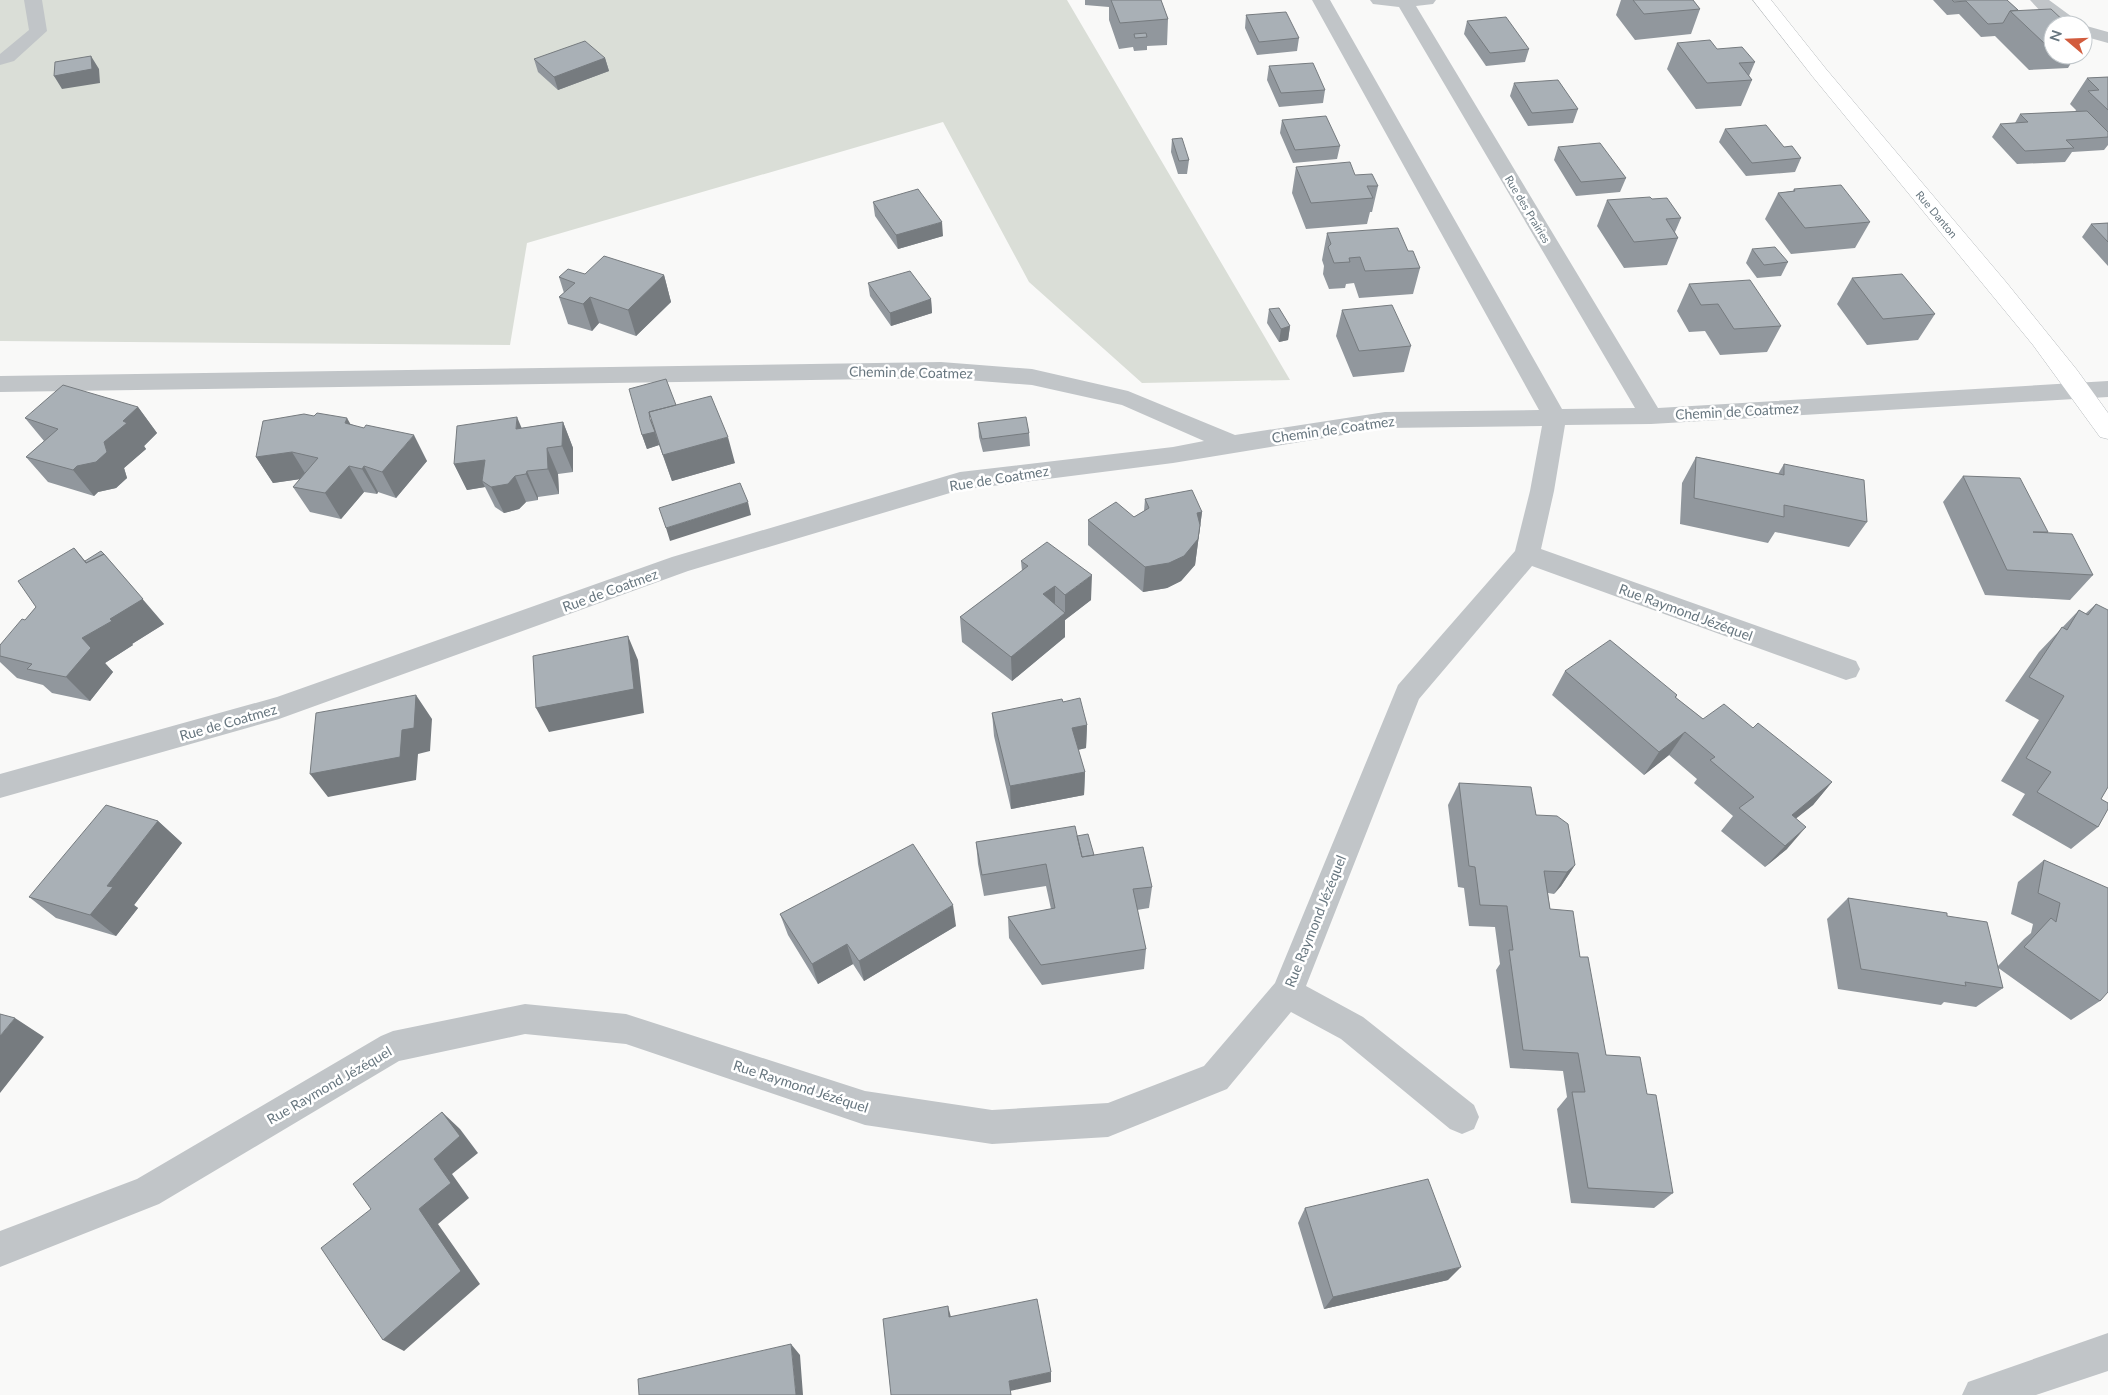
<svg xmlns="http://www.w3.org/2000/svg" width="2108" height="1395" font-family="Lato,sans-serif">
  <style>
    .green { fill: #daded7 }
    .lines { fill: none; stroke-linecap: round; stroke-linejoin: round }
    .major-casing { stroke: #b5b9bc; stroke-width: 1 }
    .minor { fill: #c1c5c8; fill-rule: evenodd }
    .major { fill: #fff; fill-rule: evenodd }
    .wall { fill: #91979d }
    .shaded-wall { fill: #767b7f }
    .building { fill: #a9b0b6; stroke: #767b7f }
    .labels { text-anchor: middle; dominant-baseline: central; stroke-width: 5; stroke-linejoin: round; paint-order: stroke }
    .far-street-label { font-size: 11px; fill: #67767f; stroke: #fff }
    .street-label { font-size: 14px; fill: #67767f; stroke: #fff }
  </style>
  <rect width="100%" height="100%" fill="#f9f9f8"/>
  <path class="green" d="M 0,0 L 1067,0 L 1290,380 L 1142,383 L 1029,282 L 943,122 L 527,243 L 510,345 L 0,341 Z"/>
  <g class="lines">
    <defs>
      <path id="major" d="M 1753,0 L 1771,0 L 1826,69 L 2006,282 L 2077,370 L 2108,413 L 2108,439 L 2100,437 L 2033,345 L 1813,77 Z"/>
    </defs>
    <use href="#major" class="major-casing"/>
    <path class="minor" d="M 24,0 L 42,0 L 47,31 L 14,61 L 0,65 L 0,54 L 29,30 Z
      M 1312,0 L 1330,0 L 1562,409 L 1635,408 L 1399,7 L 1373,4 L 1370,0 L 1436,0 L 1433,4 L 1416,6 L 1658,408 L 2108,381 L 2108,397 L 1651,424 L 1565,425 L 1554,491 L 1541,549 L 1856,661 L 1860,669 L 1856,677 L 1846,680 L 1532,566 L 1419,699 L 1306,986 L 1363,1017 L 1474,1105 L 1479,1117 L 1474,1129 L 1462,1134 L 1450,1129 L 1341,1039 L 1291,1012 L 1227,1089 L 1108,1137 L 992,1144 L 865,1125 L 626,1044 L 525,1034 L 399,1061 L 159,1204 L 0,1267 L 0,1231 L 137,1179 L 381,1036 L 393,1031 L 525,1004 L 626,1014 L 865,1091 L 992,1110 L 1108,1103 L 1204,1066 L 1275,983 L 1398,685 L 1515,551 L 1530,491 L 1542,426 L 1385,428 L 1173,463 L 960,490 L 688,571 L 279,719 L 0,798 L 0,774 L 277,697 L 672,557 L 960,472 L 1173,447 L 1204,441 L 1122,405 L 1032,385 L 941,378 L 0,392 L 0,376 L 941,362 L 1032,369 L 1128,391 L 1235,435 L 1385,412 L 1539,410 Z
      M 2030,0 L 2049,0 L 2083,25 L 2108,32 L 2108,43 L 2083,36 L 2083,25 L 2062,25 L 2043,14 Z
      M 2108,1333 L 2108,1371 L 2036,1395 L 1962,1395 L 1968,1382 Z"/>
    <use href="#major" class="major"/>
  </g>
  <path class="wall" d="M 1085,0 L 1161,0 L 1168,19 L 1167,45 L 1147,46 L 1147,50 L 1134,51 L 1133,47 L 1119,49 L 1109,20 L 1109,7 L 1085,5 Z
    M 1621,0 L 1693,0 L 1700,9 L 1691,34 L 1635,40 L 1616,15 Z
    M 1933,0 L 2007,0 L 2018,10 L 2053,25 L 2053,55 L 2076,55 L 2068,68 L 2029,70 L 1995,36 L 1981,37 L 1959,14 L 1947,15 Z
    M 1246,15 L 1299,38 L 1297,51 L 1257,55 L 1245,28 Z
    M 1467,21 L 1529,49 L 1525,62 L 1486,66 L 1464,34 Z
    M 1677,43 L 1717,49 L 1755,62 L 1749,76 L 1752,80 L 1741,106 L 1696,109 L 1667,69 Z
    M 605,58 L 609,71 L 558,90 L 538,72 L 534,59 Z
    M 1269,66 L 1325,90 L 1323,103 L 1279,107 L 1267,80 Z
    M 2108,77 L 2108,145 L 2104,150 L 2072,152 L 2065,162 L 2017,164 L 1992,137 L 2000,124 L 2015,123 L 2020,114 L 2075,112 L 2076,110 L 2070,104 L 2087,78 Z
    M 1514,83 L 1578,109 L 1573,123 L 1528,126 L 1510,96 Z
    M 1282,120 L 1340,146 L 1337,159 L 1293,163 L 1280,133 Z
    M 1725,129 L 1784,147 L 1801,158 L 1795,172 L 1746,176 L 1719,142 Z
    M 1172,139 L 1189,160 L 1187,174 L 1178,174 L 1171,152 Z
    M 1558,147 L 1626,178 L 1620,192 L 1576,196 L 1554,160 Z
    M 1296,167 L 1355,175 L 1378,186 L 1372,212 L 1370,212 L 1367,224 L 1306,229 L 1292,193 Z
    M 1794,189 L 1870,222 L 1855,248 L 1791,254 L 1765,219 L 1778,193 L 1793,191 Z
    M 1652,199 L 1681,218 L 1675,232 L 1678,238 L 1667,265 L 1624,268 L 1597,226 L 1607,200 Z
    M 873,202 L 943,236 L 898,249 L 875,216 Z
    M 2108,223 L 2108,266 L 2082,237 L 2091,224 Z
    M 1327,233 L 1408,251 L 1420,268 L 1413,294 L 1359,298 L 1354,283 L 1346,284 L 1345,288 L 1329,289 L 1323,274 L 1324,266 L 1322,260 Z
    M 1752,249 L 1788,262 L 1781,276 L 1757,278 L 1746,263 Z
    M 585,274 L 664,275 L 671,302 L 636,336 L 599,323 L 592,331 L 568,324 L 559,297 L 564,293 L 559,277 Z
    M 1852,278 L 1935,314 L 1918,340 L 1867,345 L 1837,304 Z
    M 868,283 L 931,299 L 932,313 L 891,326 L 870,296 Z
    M 1689,284 L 1781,326 L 1767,352 L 1720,355 L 1705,331 L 1689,332 L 1677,311 Z
    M 1269,309 L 1290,326 L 1288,340 L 1279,342 L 1267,323 Z
    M 1342,310 L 1411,346 L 1404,372 L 1353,377 L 1336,336 Z
    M 676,405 L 735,463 L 672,481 L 659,445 L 647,449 L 642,435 Z
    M 138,407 L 157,433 L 144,446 L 146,449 L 124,468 L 127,478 L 116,488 L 98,492 L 94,496 L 48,482 L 26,457 L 44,441 L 25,418 Z
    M 563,422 L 573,448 L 573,472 L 558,474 L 559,494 L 538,497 L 538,500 L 526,502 L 519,509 L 504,513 L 495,507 L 485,487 L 467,490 L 454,464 L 522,428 Z
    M 978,423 L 1029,433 L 1030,446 L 983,452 L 979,437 Z
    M 351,424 L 427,461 L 396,498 L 378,492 L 377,494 L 364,492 L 341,519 L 310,512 L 293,487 L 300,479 L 273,483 L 256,457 Z
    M 1696,457 L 1778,474 L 1784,464 L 1867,522 L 1849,547 L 1775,532 L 1768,543 L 1680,524 L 1682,483 Z
    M 1963,476 L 2048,532 L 2047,533 L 2093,575 L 2070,600 L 1985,595 L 1943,502 Z
    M 1145,499 L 1202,512 L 1197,550 L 1195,565 L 1181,581 L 1167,588 L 1143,592 L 1088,545 L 1088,520 L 1134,517 L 1144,511 Z
    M 74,548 L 85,561 L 164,624 L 132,644 L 133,645 L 105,663 L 113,672 L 90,701 L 52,693 L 43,685 L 17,678 L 0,662 L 0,645 L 25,620 L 36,607 Z
    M 1021,561 L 1091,600 L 1065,620 L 1065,637 L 1012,681 L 962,642 L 960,617 L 1022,571 Z
    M 2096,604 L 2101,799 L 2098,827 L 2071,849 L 2012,815 L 2025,794 L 2001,781 L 2039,720 L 2005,701 L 2039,652 L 2079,610 L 2085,614 Z
    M 1565,671 L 1677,695 L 1676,698 L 1703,719 L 1753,728 L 1832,782 L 1813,805 L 1796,818 L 1787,849 L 1765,867 L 1721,831 L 1733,816 L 1694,783 L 1697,779 L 1669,755 L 1644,775 L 1552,695 Z
    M 1063,702 L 1087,725 L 1086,748 L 1078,750 L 1085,772 L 1084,795 L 1011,809 L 994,736 L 992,713 Z
    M 1459,783 L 1536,815 L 1575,865 L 1561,886 L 1554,894 L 1548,893 L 1550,909 L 1580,957 L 1606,1055 L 1647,1094 L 1673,1193 L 1654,1208 L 1571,1203 L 1557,1109 L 1567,1097 L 1563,1071 L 1510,1068 L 1496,970 L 1500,964 L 1495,927 L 1469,926 L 1464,888 L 1458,887 L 1448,805 Z
    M 158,821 L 182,843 L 134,905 L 138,908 L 116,936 L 56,918 L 29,897 Z
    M 1077,836 L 1094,855 L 1152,887 L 1149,908 L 1137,910 L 1146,949 L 1144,969 L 1042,985 L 1009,938 L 1008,917 L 1051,909 L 1046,886 L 984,896 L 978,864 L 976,842 Z
    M 2044,860 L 2100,1001 L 2071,1020 L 1997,967 L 2003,988 L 1976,1007 L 1944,1002 L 1941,1005 L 1838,989 L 1827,919 L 1848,898 L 1947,916 L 1997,967 L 2024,939 L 2031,933 L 2033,924 L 2011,914 L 2018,882 Z
    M 780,914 L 956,926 L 864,981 L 853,964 L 818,984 L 788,935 Z
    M 1305,1208 L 1448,1280 L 1324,1309 L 1298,1223 Z"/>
  <path class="shaded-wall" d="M 91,56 L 99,69 L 100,83 L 62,89 L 54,76 Z
    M 605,58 L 609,71 L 558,90 L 554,77 Z
    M 942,222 L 943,236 L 898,249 L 896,235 Z
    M 664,275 L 671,302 L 636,336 L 628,310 Z
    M 590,297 L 599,323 L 592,331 L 583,304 Z
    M 931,299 L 932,313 L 891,326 L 890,313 Z
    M 1290,326 L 1288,340 L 1279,342 L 1281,329 Z
    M 138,407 L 157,433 L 144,446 L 146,449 L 124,468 L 127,478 L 116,488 L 98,492 L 94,496 L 73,470 L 104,442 L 123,421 Z
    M 517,417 L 528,443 L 516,429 Z
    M 347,418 L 362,444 L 345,423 Z
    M 651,419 L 659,445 L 647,449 L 642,435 Z
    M 563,422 L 573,448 L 573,472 L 562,446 Z
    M 414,435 L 427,461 L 396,498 L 382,472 Z
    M 728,437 L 735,463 L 672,481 L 663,455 Z
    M 547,448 L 558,474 L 559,494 L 548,469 Z
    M 292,452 L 308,478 L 273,483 L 256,457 Z
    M 485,460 L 482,481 L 485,487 L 467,490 L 454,464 Z
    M 349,466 L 364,492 L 341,519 L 325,493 Z
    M 364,466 L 378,492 L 377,494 L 362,469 Z
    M 527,471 L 538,497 L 538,500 L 526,474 Z
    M 515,476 L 526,502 L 519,509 L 504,513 L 491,487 Z
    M 748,502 L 751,515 L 670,541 L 666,528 Z
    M 1202,512 L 1197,550 L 1195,565 L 1181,581 L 1167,588 L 1143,592 L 1145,567 L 1197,513 Z
    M 74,548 L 97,575 L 104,554 L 164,624 L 132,644 L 110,619 Z
    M 1092,575 L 1091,600 L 1065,620 L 1065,595 Z
    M 1055,586 L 1055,611 L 1043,594 Z
    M 1065,613 L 1065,637 L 1012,681 L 1011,657 Z
    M 112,621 L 133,645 L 105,663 L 113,672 L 90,701 L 66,677 L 82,638 Z
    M 628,636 L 638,660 L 644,713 L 549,732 L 536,708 Z
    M 416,695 L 432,719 L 430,751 L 418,754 L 416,780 L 328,797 L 310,774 L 402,730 Z
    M 1087,725 L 1086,748 L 1072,751 L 1072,728 Z
    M 1685,732 L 1669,755 L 1644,775 L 1659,752 Z
    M 1085,772 L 1084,795 L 1011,809 L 1010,786 Z
    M 1832,782 L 1813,805 L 1773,837 L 1792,815 Z
    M 158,821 L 182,843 L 134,905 L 138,908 L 116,936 L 90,915 L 107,886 Z
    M 1806,827 L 1787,849 L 1765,867 L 1785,846 Z
    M 1575,865 L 1561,886 L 1554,894 L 1567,872 Z
    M 953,905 L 956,926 L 864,981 L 859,961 Z
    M 847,944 L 853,964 L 818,984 L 812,964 Z
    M 15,1018 L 44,1037 L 0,1093 L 0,1036 Z
    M 442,1112 L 460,1129 L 478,1153 L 452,1174 L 469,1198 L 438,1224 L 480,1284 L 404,1351 L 383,1340 L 434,1159 Z
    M 1461,1267 L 1448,1280 L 1324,1309 L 1333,1297 Z
    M 948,1306 L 951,1317 L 949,1317 Z
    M 791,1344 L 800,1355 L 803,1395 L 796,1395 Z
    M 1051,1372 L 1051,1382 L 1010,1391 L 1009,1381 Z"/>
  <path class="building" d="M 1111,0 L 1161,0 L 1168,19 L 1120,23 Z
    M 1633,0 L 1693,0 L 1700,9 L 1644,14 Z
    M 1952,0 L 2007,0 L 2018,10 L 2010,11 L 2003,23 L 1988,24 L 1966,1 L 1954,2 Z
    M 2051,9 L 2068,25 L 2053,25 L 2053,44 L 2045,44 L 2010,11 Z
    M 1286,12 L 1299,38 L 1259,42 L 1246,15 Z
    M 1506,17 L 1529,49 L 1490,53 L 1467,21 Z
    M 1146,33 L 1147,37 L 1135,38 L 1134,34 Z
    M 1710,40 L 1717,49 L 1742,47 L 1755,62 L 1739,63 L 1752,80 L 1707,83 L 1677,43 Z
    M 585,41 L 605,58 L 554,77 L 534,59 Z
    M 91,56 L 92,69 L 54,76 L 55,62 Z
    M 1313,63 L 1325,90 L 1281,93 L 1269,66 Z
    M 2108,77 L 2108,110 L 2088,91 L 2099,90 L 2087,78 Z
    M 1558,80 L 1578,109 L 1532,113 L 1514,83 Z
    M 2087,111 L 2108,132 L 2108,137 L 2066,140 L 2074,148 L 2025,151 L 2000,124 L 2028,122 L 2020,114 Z
    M 1326,116 L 1340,146 L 1295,150 L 1282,120 Z
    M 1766,125 L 1784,147 L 1792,146 L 1801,158 L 1752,163 L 1725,129 Z
    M 1182,138 L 1189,160 L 1179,161 L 1172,139 Z
    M 1600,143 L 1626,178 L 1581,182 L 1558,147 Z
    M 1350,162 L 1355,175 L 1372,174 L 1378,186 L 1367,186 L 1373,198 L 1311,203 L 1296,167 Z
    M 1841,185 L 1870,222 L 1805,228 L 1778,193 L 1795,191 L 1794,189 Z
    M 918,189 L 942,222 L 896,235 L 873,202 Z
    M 1650,197 L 1652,199 L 1667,198 L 1681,218 L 1666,219 L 1678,238 L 1634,242 L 1607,200 Z
    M 2108,223 L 2108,242 L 2091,224 Z
    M 1398,228 L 1408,251 L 1413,251 L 1420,268 L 1365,271 L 1360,257 L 1349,258 L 1350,262 L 1334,263 L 1328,247 L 1331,244 L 1327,233 Z
    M 1775,247 L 1788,262 L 1764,265 L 1752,249 Z
    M 604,256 L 664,275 L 628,310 L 590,297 L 583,304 L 559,297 L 575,283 L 559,277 L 568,269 L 585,274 Z
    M 910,271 L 931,299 L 890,313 L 868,283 Z
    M 1902,274 L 1935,314 L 1883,319 L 1852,278 Z
    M 1750,280 L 1781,326 L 1734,329 L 1718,304 L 1701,305 L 1689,284 Z
    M 1392,305 L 1411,346 L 1359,351 L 1342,310 Z
    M 1279,308 L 1290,326 L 1281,329 L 1269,309 Z
    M 666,379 L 676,405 L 649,412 L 650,419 L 655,432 L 642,435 L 629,389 Z
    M 63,385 L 138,407 L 123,421 L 127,423 L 104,442 L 107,452 L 96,462 L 77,466 L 73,470 L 26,457 L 58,429 L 25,418 Z
    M 711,396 L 728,437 L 663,455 L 649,412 Z
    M 317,413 L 347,418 L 345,423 L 364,428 L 366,425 L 414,435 L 382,472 L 364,466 L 362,469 L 349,466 L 325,493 L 293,487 L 318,458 L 292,452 L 256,457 L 263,421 L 304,414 L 314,416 Z
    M 517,417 L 516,429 L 563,422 L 562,446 L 547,448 L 548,469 L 527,471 L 526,474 L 515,476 L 508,484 L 491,487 L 482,481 L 485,460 L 454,464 L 457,426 Z
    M 1026,417 L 1029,433 L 982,439 L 978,423 Z
    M 1696,457 L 1784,475 L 1784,464 L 1864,480 L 1867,522 L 1784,505 L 1784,517 L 1694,498 Z
    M 1963,476 L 2020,478 L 2048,532 L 2033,532 L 2072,534 L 2093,575 L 2007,570 Z
    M 740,483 L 748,502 L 666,528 L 659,508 Z
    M 1192,490 L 1202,512 L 1197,513 L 1200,525 L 1198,539 L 1184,556 L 1169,563 L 1145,567 L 1088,520 L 1116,502 L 1134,517 L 1149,508 L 1145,499 Z
    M 1047,542 L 1092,575 L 1065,595 L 1055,586 L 1043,594 L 1065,613 L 1011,657 L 960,617 L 1028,566 L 1021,561 Z
    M 74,548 L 86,563 L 104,554 L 143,599 L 110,619 L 112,621 L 82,638 L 91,648 L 66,677 L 27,669 L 32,664 L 0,656 L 0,645 L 22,619 L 25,620 L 36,607 L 18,581 Z
    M 101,551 L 104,554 L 86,563 L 85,561 Z
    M 2096,604 L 2108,610 L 2108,787 L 2101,799 L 2108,803 L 2108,809 L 2098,827 L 2037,792 L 2051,772 L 2026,758 L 2064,696 L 2029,677 L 2062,627 L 2067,630 L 2079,610 L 2088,615 Z
    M 628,636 L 634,689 L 536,708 L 533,656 Z
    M 1610,640 L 1677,695 L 1675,697 L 1703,719 L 1724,704 L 1753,728 L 1758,723 L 1832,782 L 1792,815 L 1806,827 L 1785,846 L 1739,808 L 1754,797 L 1710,760 L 1715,757 L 1685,732 L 1659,752 L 1565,671 Z
    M 416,695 L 414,728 L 402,730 L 400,757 L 310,774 L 316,713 Z
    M 1080,698 L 1087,725 L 1072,728 L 1085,772 L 1010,786 L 992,713 L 1062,699 L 1063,702 Z
    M 1459,783 L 1531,787 L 1536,815 L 1557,816 L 1568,824 L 1575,865 L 1567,872 L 1544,871 L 1550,909 L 1573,911 L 1580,957 L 1588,957 L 1606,1055 L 1640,1057 L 1647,1094 L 1656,1095 L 1673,1193 L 1588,1188 L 1572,1092 L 1585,1092 L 1578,1053 L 1523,1050 L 1509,950 L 1513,950 L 1507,906 L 1480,905 L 1475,867 L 1469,866 Z
    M 106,805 L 158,821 L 107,886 L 113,887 L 90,915 L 29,897 Z
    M 1075,826 L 1082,857 L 1143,847 L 1152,887 L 1133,889 L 1146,949 L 1041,965 L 1008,917 L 1055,908 L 1046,864 L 982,875 L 976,842 Z
    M 1088,834 L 1094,855 L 1082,857 L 1077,836 Z
    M 913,844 L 953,905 L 859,961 L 847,944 L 812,964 L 780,914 Z
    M 2044,860 L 2108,888 L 2108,992 L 2100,1001 L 2024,947 L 2051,918 L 2056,922 L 2060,903 L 2038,893 Z
    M 1848,898 L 1947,913 L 1947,916 L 1987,922 L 2003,988 L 1965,982 L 1966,986 L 1861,969 Z
    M 0,1014 L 15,1018 L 0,1036 Z
    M 442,1112 L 460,1136 L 434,1159 L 451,1183 L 419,1209 L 461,1271 L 383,1340 L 321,1248 L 371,1209 L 353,1184 Z
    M 1428,1179 L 1461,1267 L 1333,1297 L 1305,1208 Z
    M 1037,1299 L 1051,1372 L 1009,1381 L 1011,1395 L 891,1395 L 883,1319 L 948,1306 L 949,1317 Z
    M 791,1344 L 796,1395 L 639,1395 L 638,1379 Z"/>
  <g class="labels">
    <g class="far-street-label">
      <text transform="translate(1528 209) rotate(59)">Rue des Prairies</text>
      <text transform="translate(1937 214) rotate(50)">Rue Danton</text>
    </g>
    <g class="street-label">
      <text transform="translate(911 372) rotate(1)">Chemin de Coatmez</text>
      <text transform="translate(1737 411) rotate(-3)">Chemin de Coatmez</text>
      <text transform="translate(1333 429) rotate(-8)">Chemin de Coatmez</text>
      <text transform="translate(999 478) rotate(-9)">Rue de Coatmez</text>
      <text transform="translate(610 590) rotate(-20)">Rue de Coatmez</text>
      <text transform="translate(1686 612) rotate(20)">Rue Raymond Jézéquel</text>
      <text transform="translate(228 722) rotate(-16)">Rue de Coatmez</text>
      <text transform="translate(1315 921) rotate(-68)">Rue Raymond Jézéquel</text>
      <text transform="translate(329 1085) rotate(-30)">Rue Raymond Jézéquel</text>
      <text transform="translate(801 1086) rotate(18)">Rue Raymond Jézéquel</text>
    </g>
  </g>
  <g transform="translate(2068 40) rotate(289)"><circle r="24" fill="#ffffff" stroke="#c2c8cc"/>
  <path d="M0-4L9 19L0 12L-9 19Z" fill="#d25c3e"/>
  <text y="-8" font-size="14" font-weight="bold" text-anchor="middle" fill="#67767f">N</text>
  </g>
</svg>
